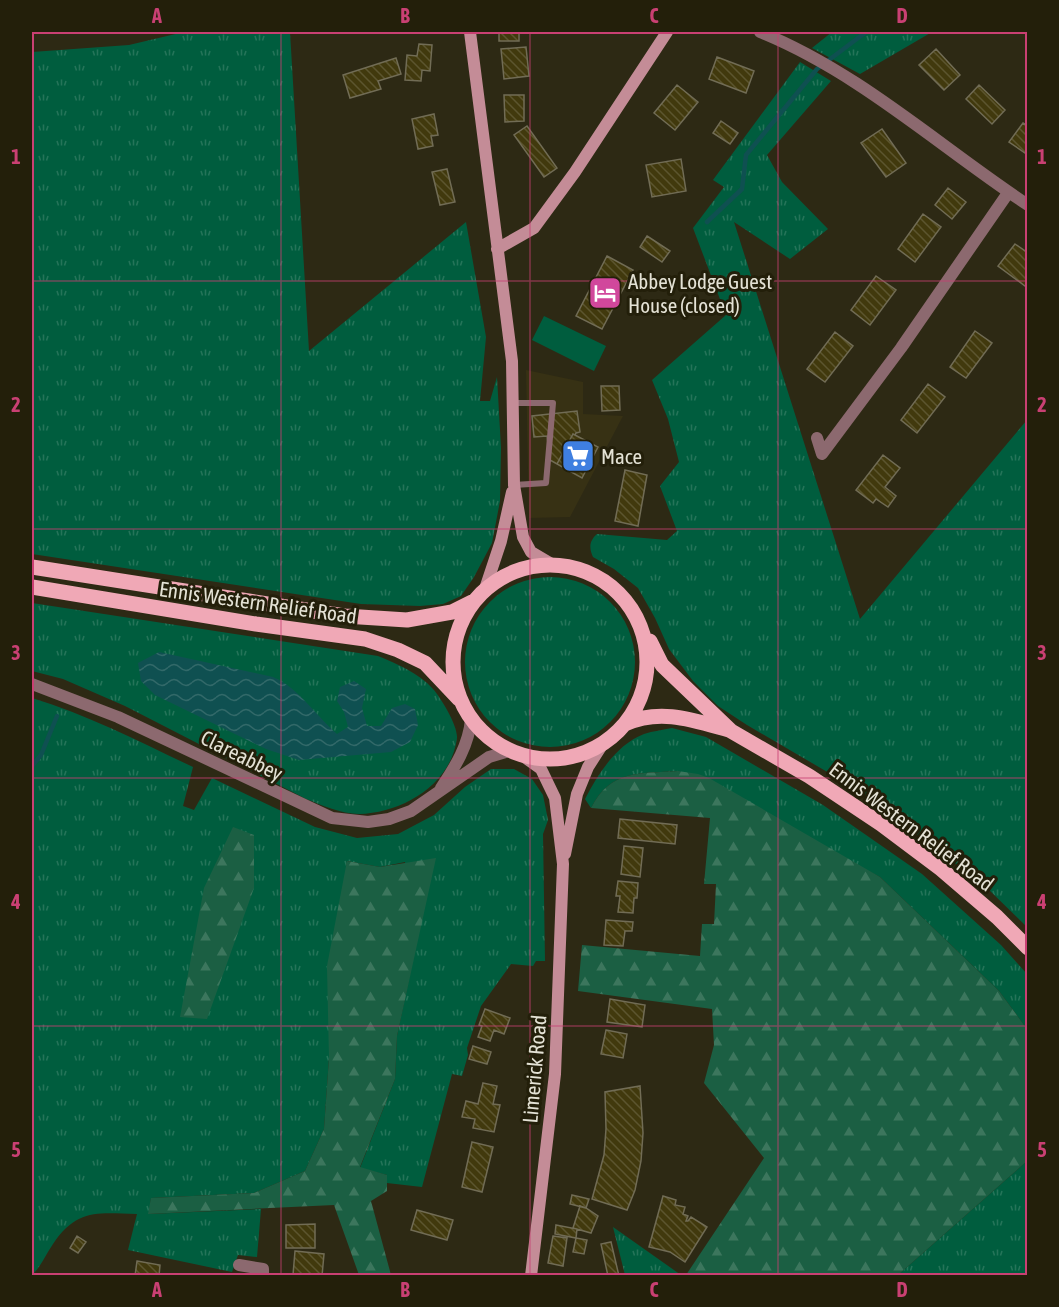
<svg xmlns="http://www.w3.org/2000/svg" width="1059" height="1307" font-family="'Asap Condensed',sans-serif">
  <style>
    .built { fill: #373114 }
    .grass { fill: url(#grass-tufts) }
    .forest { fill: url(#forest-firs) }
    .park { fill: #005d3e }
    .water { fill: url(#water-waves) }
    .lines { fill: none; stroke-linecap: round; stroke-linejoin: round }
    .stream { stroke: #0f5051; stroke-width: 4.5 }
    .building { fill: url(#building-back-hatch); stroke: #716c55; stroke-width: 1.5 }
    .lane { stroke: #8c696f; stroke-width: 6 }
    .street { stroke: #8c696f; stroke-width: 12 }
    .secondary { stroke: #c48c97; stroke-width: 12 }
    .primary { stroke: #f0a8b6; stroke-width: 15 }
    .grid { fill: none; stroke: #c94073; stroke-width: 1.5; stroke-opacity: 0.55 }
    .labels { text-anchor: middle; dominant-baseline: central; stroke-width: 6; stroke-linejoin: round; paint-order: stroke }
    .poi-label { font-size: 21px; fill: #e4e2d5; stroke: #231f0a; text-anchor: start }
    .street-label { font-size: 21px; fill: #e4e2d5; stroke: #231f0a }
    .neatline { fill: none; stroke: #c94073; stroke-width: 2 }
    .grid-label { font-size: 20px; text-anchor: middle; font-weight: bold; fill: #c94073 }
  </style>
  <defs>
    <pattern id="grass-tufts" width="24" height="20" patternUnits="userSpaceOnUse" patternTransform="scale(1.5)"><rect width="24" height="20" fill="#005d3e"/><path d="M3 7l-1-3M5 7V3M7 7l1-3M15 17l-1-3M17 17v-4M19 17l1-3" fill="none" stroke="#257459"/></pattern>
    <pattern id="forest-firs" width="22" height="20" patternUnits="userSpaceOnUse" patternTransform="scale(1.5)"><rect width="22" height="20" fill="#1b5f43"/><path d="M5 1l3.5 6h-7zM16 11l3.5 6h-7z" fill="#3c765d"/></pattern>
    <pattern id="water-waves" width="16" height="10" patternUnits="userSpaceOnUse" patternTransform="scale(1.5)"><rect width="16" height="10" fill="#0f5051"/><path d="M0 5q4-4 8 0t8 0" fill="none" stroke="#326969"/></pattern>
    <pattern id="building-back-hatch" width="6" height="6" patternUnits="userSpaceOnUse" patternTransform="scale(1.5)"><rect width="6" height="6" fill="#41390d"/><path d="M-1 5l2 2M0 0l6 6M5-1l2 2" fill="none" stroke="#5c552f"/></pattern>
  </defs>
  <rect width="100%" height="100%" fill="#2d2914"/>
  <path class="built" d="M 526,370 L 583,382 L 583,414 L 623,416 L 570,517 L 529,518 Z"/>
  <path class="grass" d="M 184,32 L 290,32 L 309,351 L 466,222 L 486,337 L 480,401 L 490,401 L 497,377 L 501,448 L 500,501 L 492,543 L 474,577 L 461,596 L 443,604 L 420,606 L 361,604 L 32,554 L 32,52 L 129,45 Z
    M 832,32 L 932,32 L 860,74 L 812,48 Z
    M 800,62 L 831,81 L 767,155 L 782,182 L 828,229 L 790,259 L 734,222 L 860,619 L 1027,420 L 1027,927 L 985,886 L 853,787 L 747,725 L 718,706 L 693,681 L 669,649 L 655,618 L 638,588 L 614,569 L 593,557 C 589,548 589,541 597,534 L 667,540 L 677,531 L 660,486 L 679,462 L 668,419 L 652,380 L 726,315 L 693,228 L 724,187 L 713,180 Z
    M465 662a85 85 0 1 1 170 0a85 85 0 1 1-170 0Z
    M 32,603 L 378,656 C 397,664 419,673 433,689 C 441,698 458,726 457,738 C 451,785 402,813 359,814 C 341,814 322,805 306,799 L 125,706 L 63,679 L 32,671 Z
    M 32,698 C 88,715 140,742 193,767 L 183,806 L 194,810 L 212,778 L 315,827 L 357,838 L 398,834 L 434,815 L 465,787 L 491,769 L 514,769 L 532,779 L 543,795 L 548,820 L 543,834 L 545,961 L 536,961 L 533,966 L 511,964 L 481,1006 L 467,1048 L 468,1055 L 462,1076 L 452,1074 L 422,1187 L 387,1183 L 387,1175 L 360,1168 L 395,1079 L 397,1036 L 414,955 L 405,862 L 380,867 L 347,861 L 329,1058 L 324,1129 L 305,1171 L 254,1193 L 151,1198 L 149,1214 L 261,1209 L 257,1257 L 238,1255 L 232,1272 L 128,1250 L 137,1214 C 98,1213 77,1208 53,1244 C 46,1254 40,1268 32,1275 Z
    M 672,728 L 706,737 L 823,805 L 922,874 L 1001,945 L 1027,974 L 1027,1029 L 999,991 L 880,877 L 678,771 C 639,774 611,769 591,808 L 585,799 C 598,774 616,745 644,734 C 653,731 663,730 672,728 Z
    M 1027,1161 L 1027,1275 L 898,1275 Z
    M 613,1227 L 681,1275 L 625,1275 Z"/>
  <path class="forest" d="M 678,771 L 698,774 L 709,778 L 880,877 L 999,991 L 1027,1029 L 1027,1161 L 898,1275 L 686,1275 L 764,1158 L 704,1083 L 714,1045 L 712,1009 L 578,991 L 582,945 L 700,956 L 702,924 L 714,924 L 716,884 L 704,884 L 710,818 L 591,808 C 611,769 639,774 678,771 Z
    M 233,827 L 254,835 L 254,888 L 207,1019 L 180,1017 L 204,888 Z
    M 436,858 L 397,1036 L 395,1079 L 360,1167 L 387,1175 L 387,1191 L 371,1201 L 391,1275 L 359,1275 L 334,1205 L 148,1214 L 151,1198 L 254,1193 L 305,1171 L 324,1129 L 329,1058 L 327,966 L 347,861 L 380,867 Z"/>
  <path class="park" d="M 544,316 L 606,346 L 594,371 L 532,340 Z"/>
  <path class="water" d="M 159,652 L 273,677 C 299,688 316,716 337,734 L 348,727 L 344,712 L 337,701 L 340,687 L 354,681 L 366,689 L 362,708 L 367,726 L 381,726 L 392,708 L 405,704 L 415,709 L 418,725 L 410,742 L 391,752 L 299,760 L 266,749 L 155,695 L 141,681 L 138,663 Z"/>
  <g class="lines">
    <path class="stream" d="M 707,222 L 742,189 L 746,155 L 817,69 L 866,32
      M 32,766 L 41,755 L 57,716"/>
  </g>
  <path class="building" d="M 499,32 L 519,32 L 519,41 L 499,41 Z
    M 419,44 L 432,45 L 430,71 L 422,70 L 421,81 L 405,80 L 407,55 L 417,56 Z
    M 526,47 L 529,76 L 504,79 L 501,49 Z
    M 936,49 L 960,75 L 944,90 L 919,65 Z
    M 717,57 L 754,71 L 746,93 L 709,79 Z
    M 396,58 L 401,74 L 378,81 L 381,89 L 350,98 L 343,75 Z
    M 677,85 L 698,102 L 675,130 L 654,113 Z
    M 979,85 L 1005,110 L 992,124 L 966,99 Z
    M 504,95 L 524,95 L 524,121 L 505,122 Z
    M 434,114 L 438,135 L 431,136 L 433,146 L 418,149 L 412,119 Z
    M 721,121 L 738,133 L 730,144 L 713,133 Z
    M 1023,123 L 1028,126 L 1028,155 L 1009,142 Z
    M 527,126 L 557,168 L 544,177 L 514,135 Z
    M 882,129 L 906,163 L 886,177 L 861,143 Z
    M 681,159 L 686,191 L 652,197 L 646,165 Z
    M 447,169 L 455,202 L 440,205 L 432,172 Z
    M 948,188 L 966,202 L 952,219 L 935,205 Z
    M 923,214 L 941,227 L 915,262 L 898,249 Z
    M 647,236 L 670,251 L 662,262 L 640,247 Z
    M 1015,244 L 1028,253 L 1028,283 L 1025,286 L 998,266 Z
    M 607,256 L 633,270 L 602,329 L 576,316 Z
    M 876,276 L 896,290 L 870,325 L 851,310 Z
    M 975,331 L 992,343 L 966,378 L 950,367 Z
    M 835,332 L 853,346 L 825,382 L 807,369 Z
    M 928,384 L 945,397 L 917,433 L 901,420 Z
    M 601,386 L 619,386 L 620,410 L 602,411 Z
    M 577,411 L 580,432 L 576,433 L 575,435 L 573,434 L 557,464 L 550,460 L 547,436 L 534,437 L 532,416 Z
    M 573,434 L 598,447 L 582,478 L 557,464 Z
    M 883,455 L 900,468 L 885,487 L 896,496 L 888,507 L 876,499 L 873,503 L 856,490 Z
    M 625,470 L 647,475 L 638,526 L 615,521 Z
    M 620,819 L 677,825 L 675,844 L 618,838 Z
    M 624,846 L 643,848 L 640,877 L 621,874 Z
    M 618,881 L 638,883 L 637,898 L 634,898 L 633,913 L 618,912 L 620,896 L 616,896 Z
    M 606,920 L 633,922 L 632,931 L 625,931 L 623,946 L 604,945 Z
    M 610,999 L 645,1005 L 642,1027 L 607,1022 Z
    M 485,1009 L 510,1018 L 504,1034 L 494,1030 L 490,1041 L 478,1037 L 482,1026 L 479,1025 Z
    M 606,1030 L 627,1034 L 623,1058 L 601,1054 Z
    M 473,1046 L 491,1052 L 487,1064 L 469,1059 Z
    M 483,1083 L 497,1086 L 493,1104 L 500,1105 L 494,1132 L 473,1128 L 475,1119 L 462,1117 L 466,1101 L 478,1104 Z
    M 640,1086 L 643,1133 L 641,1161 L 635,1190 L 627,1210 L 592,1199 L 604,1155 L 606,1129 L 605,1092 Z
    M 472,1142 L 493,1147 L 482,1192 L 462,1187 Z
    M 572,1195 L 589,1199 L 586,1208 L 570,1204 Z
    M 663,1196 L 676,1200 L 675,1205 L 685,1207 L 683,1214 L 688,1216 L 686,1221 L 688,1221 L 691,1217 L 707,1227 L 685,1262 L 670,1252 L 649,1247 Z
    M 580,1206 L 586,1208 L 598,1216 L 591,1233 L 573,1228 Z
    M 417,1210 L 453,1220 L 447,1240 L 411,1230 Z
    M 315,1224 L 315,1248 L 286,1248 L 286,1225 Z
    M 556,1225 L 577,1229 L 576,1238 L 555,1234 Z
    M 77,1236 L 86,1242 L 78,1253 L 70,1248 Z
    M 553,1236 L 567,1238 L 563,1266 L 548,1263 Z
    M 576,1238 L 587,1240 L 584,1254 L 573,1252 Z
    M 611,1242 L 619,1276 L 608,1276 L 601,1244 Z
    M 295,1251 L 324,1254 L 322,1276 L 293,1275 Z
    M 137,1261 L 160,1265 L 159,1276 L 135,1276 Z"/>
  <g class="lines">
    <path class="lane" d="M 513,403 L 553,403 L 546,483 L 514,485"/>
    <path class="street" d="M 760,32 C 859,72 940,147 1028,205
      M 817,438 L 822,454 L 901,348 L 1008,193
      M 32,684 L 118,717 L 332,818 L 368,822 L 389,819 L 411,811 L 489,757 L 509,751
      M 441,788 C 455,767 469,745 471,719
      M 239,1265 L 263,1269 L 263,1276"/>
    <path class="secondary" d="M 470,32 L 512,361 L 514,485 L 523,537 L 531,552 L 553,565
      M 497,249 L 534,228 L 575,172 L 667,32
      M 485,589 L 501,541 L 512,492
      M 523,756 L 541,769 L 555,798 L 563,864 L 555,1074 L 531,1276
      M 565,854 L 577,794 L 588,767 L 604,742"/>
    <path class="primary" d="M453 662a97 97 0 1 1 194 0a97 97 0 1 1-194 0Z
      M 32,567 L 345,616 L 407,620 L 452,612 L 472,602
      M 32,587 L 256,624 L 365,639 L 398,650 L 425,663 L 459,699
      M 650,641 L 662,665 L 731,731 L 809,776 L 881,824 L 941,869 L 997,917 L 1028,948
      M 625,724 C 660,708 693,720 729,730"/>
  </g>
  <path class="grid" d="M 281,32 L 281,1276M 530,32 L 530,1276M 778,32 L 778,1276M 32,281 L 1028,281M 32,529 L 1028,529M 32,778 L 1028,778M 32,1026 L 1028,1026"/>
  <defs>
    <symbol id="hotel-square" viewBox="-11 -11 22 22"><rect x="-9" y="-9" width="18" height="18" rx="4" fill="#d1479c" stroke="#231f0a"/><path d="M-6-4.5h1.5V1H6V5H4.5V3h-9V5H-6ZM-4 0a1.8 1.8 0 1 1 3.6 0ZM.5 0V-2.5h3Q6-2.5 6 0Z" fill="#fff"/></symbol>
    <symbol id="supermarket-square" viewBox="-11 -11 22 22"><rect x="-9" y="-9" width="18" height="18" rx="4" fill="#3f7fe0" stroke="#231f0a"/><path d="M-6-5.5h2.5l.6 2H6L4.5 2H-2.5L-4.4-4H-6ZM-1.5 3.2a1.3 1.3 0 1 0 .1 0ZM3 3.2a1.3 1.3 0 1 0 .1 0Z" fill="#fff"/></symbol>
  </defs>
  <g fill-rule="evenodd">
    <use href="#hotel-square" x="586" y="274" width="38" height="38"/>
    <use href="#supermarket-square" x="559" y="437" width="38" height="38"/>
  </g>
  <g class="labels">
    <g class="poi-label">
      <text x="628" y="281">Abbey Lodge Guest<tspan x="628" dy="24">House (closed)</tspan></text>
      <text x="601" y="456">Mace</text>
    </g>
    <g class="street-label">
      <text transform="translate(258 602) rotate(8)">Ennis Western Relief Road</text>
      <text transform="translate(242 755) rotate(26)">Clareabbey</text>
      <text transform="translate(912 826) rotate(37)">Ennis Western Relief Road</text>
      <text transform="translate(534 1069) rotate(-85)">Limerick Road</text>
    </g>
  </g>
  <rect width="1059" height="1307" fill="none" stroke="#231f0a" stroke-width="66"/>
  <rect x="33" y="33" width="993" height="1241" class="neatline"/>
  <g class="grid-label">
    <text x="157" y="23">A</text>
    <text x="405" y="23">B</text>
    <text x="654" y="23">C</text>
    <text x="902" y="23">D</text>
    <text x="16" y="164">1</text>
    <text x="1042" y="164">1</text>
    <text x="16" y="412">2</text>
    <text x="1042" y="412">2</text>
    <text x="16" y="660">3</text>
    <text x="1042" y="660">3</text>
    <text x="16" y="909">4</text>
    <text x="1042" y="909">4</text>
    <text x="16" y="1157">5</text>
    <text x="1042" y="1157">5</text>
    <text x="157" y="1297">A</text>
    <text x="405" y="1297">B</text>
    <text x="654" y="1297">C</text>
    <text x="902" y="1297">D</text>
  </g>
</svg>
